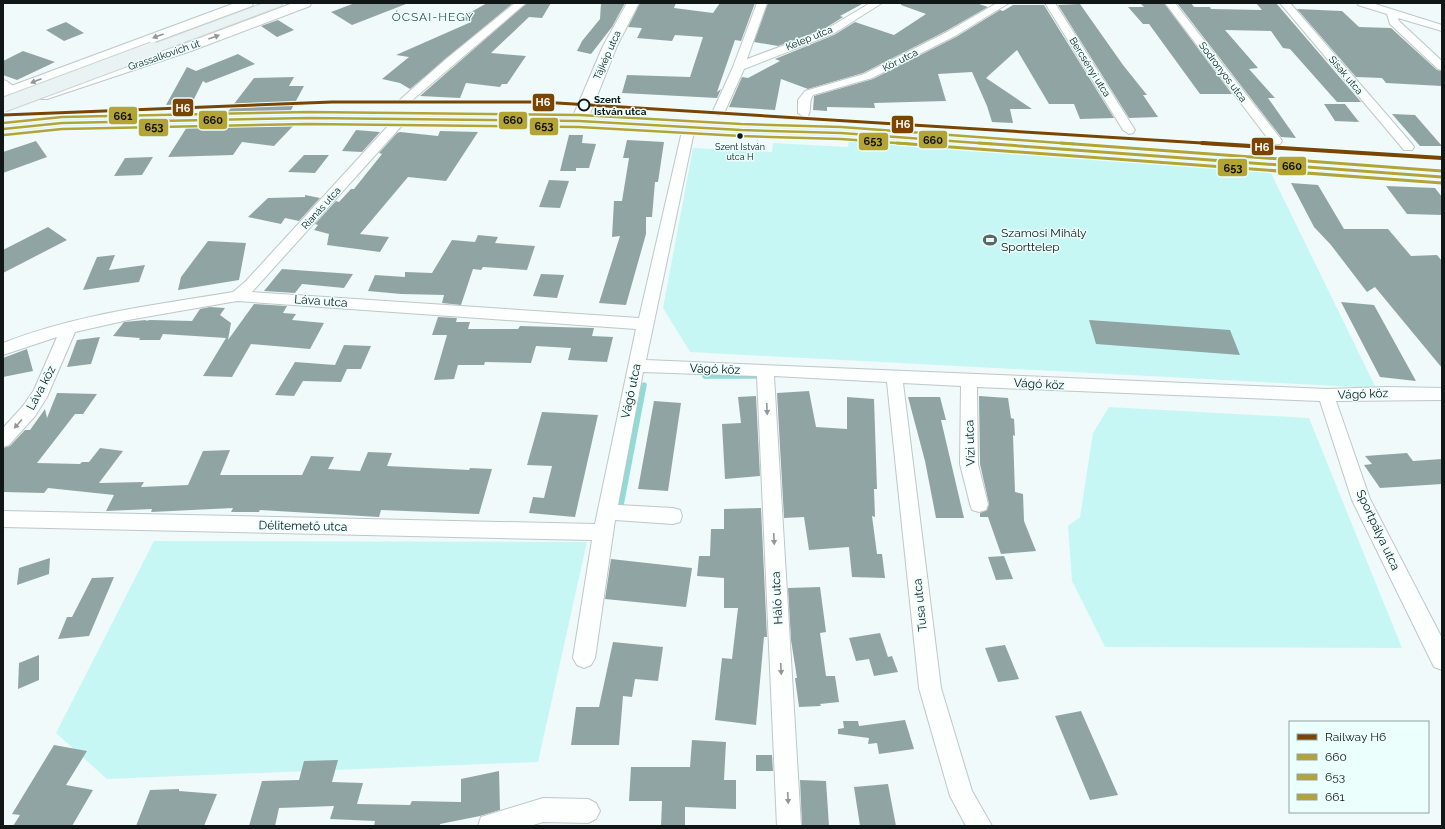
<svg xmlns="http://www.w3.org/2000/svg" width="1445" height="829" font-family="Raleway,sans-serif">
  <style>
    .green { fill: #c7f7f4 }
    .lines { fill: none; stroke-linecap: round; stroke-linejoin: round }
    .stream { stroke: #92dad6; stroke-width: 5.5 }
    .building { fill: #91a4a4 }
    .minor-casing { stroke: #bfc7c7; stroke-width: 2 }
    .tertiary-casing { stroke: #bfc7c7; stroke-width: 2 }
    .primary-casing { stroke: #ced4d3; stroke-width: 2 }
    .minor { fill: #fdfefe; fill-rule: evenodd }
    .tertiary { fill: #fdfefe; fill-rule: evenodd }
    .primary { fill: #eaf3f3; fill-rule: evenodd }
    .primary-bridge-casing { stroke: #ced4d3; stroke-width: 16; stroke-linecap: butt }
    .primary-bridge { stroke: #eaf3f3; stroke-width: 14 }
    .bus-1-far1-casing { stroke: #ebfffd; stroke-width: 4.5 }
    .bus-1-casing { stroke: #ebfffd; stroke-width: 5.5 }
    .bus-2-far1-casing { stroke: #ebfffd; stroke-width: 4.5 }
    .bus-2-casing { stroke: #ebfffd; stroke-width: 5.5 }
    .bus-3-far1-casing { stroke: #ebfffd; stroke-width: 4.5 }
    .bus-3-casing { stroke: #ebfffd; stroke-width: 5.5 }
    .bus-1-far1 { stroke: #b4a436; stroke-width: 2.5 }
    .bus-1 { stroke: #b4a436; stroke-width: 3 }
    .bus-2-far1 { stroke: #b4a436; stroke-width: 2.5 }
    .bus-2 { stroke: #b4a436; stroke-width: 3 }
    .bus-3-far1 { stroke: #b4a436; stroke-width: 2.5 }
    .bus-3 { stroke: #b4a436; stroke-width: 3 }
    .rail-1-far1-casing { stroke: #ebfffd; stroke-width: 5 }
    .rail-1-casing { stroke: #ebfffd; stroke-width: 6 }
    .rail-1-far1 { stroke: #7b4400; stroke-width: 3 }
    .rail-1 { stroke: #7b4400; stroke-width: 4 }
    .oneway { fill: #929696 }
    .stop-dot { fill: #ebfffd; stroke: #101716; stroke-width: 2 }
    .bus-dot { fill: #101716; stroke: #ebfffd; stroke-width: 1.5 }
    .labels { text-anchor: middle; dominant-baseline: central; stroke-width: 3; stroke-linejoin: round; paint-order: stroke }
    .far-bus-label { font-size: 9px; fill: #101716; stroke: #ebfffd }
    .far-street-label { font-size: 10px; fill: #101716; stroke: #ebfffd }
    .far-stop-label { font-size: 10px; font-weight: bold; fill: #101716; stroke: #ebfffd; text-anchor: start }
    .far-quarter-label { font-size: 12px; letter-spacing: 1px; fill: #40504f; stroke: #ebfffd }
    .poi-label { font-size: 12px; fill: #101716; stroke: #ebfffd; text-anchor: start }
    .street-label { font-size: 12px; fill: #101716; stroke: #ebfffd }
    .line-badge { stroke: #ebfffd; stroke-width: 1.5 }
    .badge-label { font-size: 11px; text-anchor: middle; font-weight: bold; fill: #fff }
    .pale-badge-label { font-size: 11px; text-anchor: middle; font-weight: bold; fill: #111 }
  </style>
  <rect width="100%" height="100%" fill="#f0fafa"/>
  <path class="green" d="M 849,140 L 1270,171 L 1376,388 L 690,352 L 663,308 L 693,148 L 772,152 L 773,143 L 848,147 Z
    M 1109,407 L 1309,418 L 1402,648 L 1105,647 L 1072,581 L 1068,526 L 1080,517 L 1093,433 Z
    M 154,541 L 587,542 L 538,762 L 107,779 L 56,733 Z"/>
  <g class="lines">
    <path class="stream" d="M 705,376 L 757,376
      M 621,505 L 644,385"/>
  </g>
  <path class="building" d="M 355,3 L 405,3 L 406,4 L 352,25 L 331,12 Z
    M 487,3 L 513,3 L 410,89 L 400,83 L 382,79 L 409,57 L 396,55 L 471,22 L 461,19 L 466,16 L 464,16 Z
    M 527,3 L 551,3 L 542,18 L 529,17 L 491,53 L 526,56 L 507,84 L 502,84 L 500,87 L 466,83 L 460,98 L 420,96 Z
    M 601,3 L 625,3 L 612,27 L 591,54 L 577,51 L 582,41 L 600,19 Z
    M 640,3 L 676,3 L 674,8 L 713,13 L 720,3 L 755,3 L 741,41 L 735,40 L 717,92 L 721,89 L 717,98 L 622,93 L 627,75 L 690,77 L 703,37 L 675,35 L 672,41 L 637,38 L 642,28 L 628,27 Z
    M 768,3 L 864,3 L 840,16 L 843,17 L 824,29 L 778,46 L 754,42 Z
    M 901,3 L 976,3 L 988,7 L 946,31 L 863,73 L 808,89 L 781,79 L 775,110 L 729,107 L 742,77 L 748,78 L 780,61 L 775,59 L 834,35 L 855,22 L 894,35 L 926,14 L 901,5 Z
    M 1140,3 L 1164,3 L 1232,94 L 1200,94 L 1149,24 L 1143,24 L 1128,7 L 1144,7 Z
    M 1177,3 L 1191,3 L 1194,7 L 1210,7 L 1211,9 L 1262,10 L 1256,3 L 1276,3 L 1361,102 L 1337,102 L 1290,49 L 1283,48 L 1271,31 L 1225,30 L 1258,68 L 1249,69 L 1275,98 L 1268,98 L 1296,138 L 1281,137 Z
    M 1080,4 L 1123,65 L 1147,95 L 1143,95 L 1158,117 L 1129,118 L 1058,5 Z
    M 1013,5 L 1044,5 L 1114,118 L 1080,119 L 1074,104 L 1049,104 L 1017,50 L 986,78 L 1032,109 L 1010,109 L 1013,123 L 992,122 L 987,106 L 972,72 L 938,74 L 946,101 L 874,103 L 875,108 L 827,107 L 827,111 L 813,110 L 814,96 L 873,79 L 956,37 L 1000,10 L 1003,11 Z
    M 1297,9 L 1342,11 L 1359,27 L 1391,28 L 1437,70 L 1442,71 L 1442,86 L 1386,83 L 1382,78 L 1356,77 Z
    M 278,20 L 294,30 L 277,37 L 261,26 Z
    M 66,22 L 84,33 L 64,41 L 46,30 Z
    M 23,51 L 55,62 L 17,80 L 3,75 L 3,61 Z
    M 238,54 L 255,64 L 206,83 L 203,81 L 192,103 L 166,105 L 187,67 L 196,71 Z
    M 294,77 L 289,86 L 304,86 L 290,112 L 227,113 L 254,78 Z
    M 1324,104 L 1345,104 L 1359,122 L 1335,121 Z
    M 1392,114 L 1415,115 L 1442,146 L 1420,146 Z
    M 294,125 L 274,146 L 242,142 L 233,155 L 168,157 L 187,127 Z
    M 356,130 L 380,132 L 362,152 L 342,151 Z
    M 440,131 L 478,132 L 446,181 L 408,177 L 360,234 L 389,237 L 380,252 L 327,245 L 329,234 L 314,230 L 318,225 L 315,224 L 336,201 L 339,202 L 351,189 L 354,189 L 382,154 L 379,153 L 397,133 L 400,132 L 438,136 Z
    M 569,135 L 583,135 L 582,143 L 596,144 L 589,168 L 576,168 L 576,171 L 560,171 Z
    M 627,140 L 664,142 L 658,182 L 655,182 L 652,217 L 646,217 L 646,234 L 626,305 L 599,303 L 620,236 L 612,237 L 614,201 L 622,201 L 629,158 L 623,158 Z
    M 36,141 L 47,157 L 3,173 L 3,152 Z
    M 304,155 L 329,155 L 315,173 L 288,172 Z
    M 153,157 L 142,175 L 114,176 L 125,158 Z
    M 549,180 L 569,181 L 560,208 L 539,207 Z
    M 1291,183 L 1318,185 L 1344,229 L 1388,229 L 1411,256 L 1437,255 L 1442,261 L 1442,368 L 1375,287 L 1367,292 L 1331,245 L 1314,227 Z
    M 1386,186 L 1435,188 L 1442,197 L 1442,215 L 1407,214 Z
    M 305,195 L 320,198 L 299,221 L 285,218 L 281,224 L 248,217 L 268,198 L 305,197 Z
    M 48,227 L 67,240 L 3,273 L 3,250 Z
    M 478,235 L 498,237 L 495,243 L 535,246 L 527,270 L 483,267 L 481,270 L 473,269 L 461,305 L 442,303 L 444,295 L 401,294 L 368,291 L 375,275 L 405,277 L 405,272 L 432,273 L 452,240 L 475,242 Z
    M 208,241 L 246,243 L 239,280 L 178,290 L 181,277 Z
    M 115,255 L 109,270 L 145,265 L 139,282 L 83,290 L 97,257 Z
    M 282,269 L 309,271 L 353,274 L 344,288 L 302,284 L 295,293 L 264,291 Z
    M 541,274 L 564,275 L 557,298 L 533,296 Z
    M 1341,302 L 1374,305 L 1416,381 L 1380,377 Z
    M 254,304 L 287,306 L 283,313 L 296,314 L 292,320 L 324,323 L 310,349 L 251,344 L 232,377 L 203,376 L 226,338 L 163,334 L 160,340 L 139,340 L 140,338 L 113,336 L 124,322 L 146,320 L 142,330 L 145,321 L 150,320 L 192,321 L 200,309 L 210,307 L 225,308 L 220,315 L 231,323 L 228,340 Z
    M 438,317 L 457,318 L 456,322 L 470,322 L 468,329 L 518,329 L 520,326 L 594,328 L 592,336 L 613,337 L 607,362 L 568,360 L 571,348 L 536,346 L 531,363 L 485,362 L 484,365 L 458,365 L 454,379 L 434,380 L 447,335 L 432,335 Z
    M 1089,320 L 1230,330 L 1240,355 L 1096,344 Z
    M 100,337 L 91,364 L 67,367 L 77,340 Z
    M 344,345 L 371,346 L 361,369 L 347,369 L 341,382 L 303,381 L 294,396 L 275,395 L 295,362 L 335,365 Z
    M 27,349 L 33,371 L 3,377 L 3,358 Z
    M 809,391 L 816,427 L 847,429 L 847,397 L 874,399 L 877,489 L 874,489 L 875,517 L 872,516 L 877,554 L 882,554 L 885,578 L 852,577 L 849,547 L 809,550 L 804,517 L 784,518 L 777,393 Z
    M 57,393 L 97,394 L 83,414 L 75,414 L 37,463 L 80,464 L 82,462 L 89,462 L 100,448 L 123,451 L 99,483 L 144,482 L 141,487 L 188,485 L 203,451 L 230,450 L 220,475 L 302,475 L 311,456 L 334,457 L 328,469 L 360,471 L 368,452 L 392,453 L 387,466 L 469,470 L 470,468 L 492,469 L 479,514 L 381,510 L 379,517 L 260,510 L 259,512 L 231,512 L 233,508 L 151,512 L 152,509 L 106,511 L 114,495 L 48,488 L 44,493 L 3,492 L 3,448 L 10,446 L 25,430 L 30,430 L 45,409 L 47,418 Z
    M 756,396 L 760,476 L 725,479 L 722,424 L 741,423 L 738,397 Z
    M 979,396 L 1008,398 L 1011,418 L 1014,419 L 1015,436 L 1013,435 L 1015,492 L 1023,494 L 1024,521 L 1036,551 L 1001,554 L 988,517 L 980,517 L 980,513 L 987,510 L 989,504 L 980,464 Z
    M 908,397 L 940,397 L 946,420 L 941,420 L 964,518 L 936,518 L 925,461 Z
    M 654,401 L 681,403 L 668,491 L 638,489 Z
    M 542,412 L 598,415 L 575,517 L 529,513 L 533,497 L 544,498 L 552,466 L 527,465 Z
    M 1407,453 L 1413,461 L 1442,459 L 1442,484 L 1380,488 L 1364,465 L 1372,464 L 1365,456 Z
    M 761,508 L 767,637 L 764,637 L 756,725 L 715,720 L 722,658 L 732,659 L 738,608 L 724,608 L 724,578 L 697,576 L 699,556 L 710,556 L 711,529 L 724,529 L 724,509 Z
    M 1004,556 L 1013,579 L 996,580 L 988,557 Z
    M 50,558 L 49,574 L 17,585 L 19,568 Z
    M 611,559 L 692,568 L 686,607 L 605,599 Z
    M 114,577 L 89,636 L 58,639 L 67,617 L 72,617 L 92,578 Z
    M 820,587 L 826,632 L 820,633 L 826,676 L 835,676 L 839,702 L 820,704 L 821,706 L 799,707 L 795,678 L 797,678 L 791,640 L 788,588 Z
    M 880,633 L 888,657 L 892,656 L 898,672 L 874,676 L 869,659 L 856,661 L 849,638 Z
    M 613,642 L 663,647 L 658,681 L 635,679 L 632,697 L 623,696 L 619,745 L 571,745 L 576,707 L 599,707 Z
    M 1005,645 L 1019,679 L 998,682 L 985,648 Z
    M 39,655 L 39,680 L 18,689 L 19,663 Z
    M 1081,711 L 1118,795 L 1090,800 L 1055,716 Z
    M 905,720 L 914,749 L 879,754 L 877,743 L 868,744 L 869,738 L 838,734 L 838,729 L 844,728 L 843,721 L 858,721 L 859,726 Z
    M 692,740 L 726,742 L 724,780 L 736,780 L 736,809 L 685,807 L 685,826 L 661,826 L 662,801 L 629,801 L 631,767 L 690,767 Z
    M 54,745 L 87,751 L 66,785 L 93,790 L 72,826 L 13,826 L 20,815 L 12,814 Z
    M 756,755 L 772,755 L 773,771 L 756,771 Z
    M 338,760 L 332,782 L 363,783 L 357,804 L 410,805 L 412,801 L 461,802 L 461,779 L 499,771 L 500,810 L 480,816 L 440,824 L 440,826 L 374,826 L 375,821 L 330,819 L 334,806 L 279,808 L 275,826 L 249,826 L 262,781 L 299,780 L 304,761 Z
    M 800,780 L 826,781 L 829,826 L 802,826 Z
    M 888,784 L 896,826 L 860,826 L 854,787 Z
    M 179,789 L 179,791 L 217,794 L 204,826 L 136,826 L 150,790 Z"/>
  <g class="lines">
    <defs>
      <path id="minor" d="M 515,3 L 526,3 L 410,102 L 402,102 L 400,100 L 402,98 L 446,59 Z
        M 757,3 L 767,3 L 747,59 L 825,30 L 870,3 L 882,3 L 833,34 L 744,69 L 725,111 L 719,115 L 715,113 L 713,111 L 733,67 Z
        M 997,3 L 1009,3 L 955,36 L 872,78 L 813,95 C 808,102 812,109 808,116 L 804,117 L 798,113 L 798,100 L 805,91 L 864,74 L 947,32 Z
        M 1045,3 L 1055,3 L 1135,130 L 1133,133 L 1129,134 L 1123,130 Z
        M 1165,3 L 1175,3 L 1280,138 L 1282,141 L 1280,144 L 1272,144 Z
        M 1280,3 L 1290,3 L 1412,144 L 1414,147 L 1412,150 L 1404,150 Z
        M 1357,3 L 1372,3 L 1442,25 L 1442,31 L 1398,18 L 1399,21 L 1442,61 L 1442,70 L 1438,69 L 1390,24 L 1387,14 L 1358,5 Z
        M 3,80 C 9,81 13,86 17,91 L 15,93 L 7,93 L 3,89 Z
        M 402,114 L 406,115 L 408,118 L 406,121 L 252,292 L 639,318 L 683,127 L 689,123 L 695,127 L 646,360 L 1326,389 L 1388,387 L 1442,388 L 1442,400 L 1336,401 L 1370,499 L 1442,638 L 1442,670 L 1434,667 L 1352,500 L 1320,401 L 977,387 L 978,464 L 988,504 L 986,510 L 979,512 L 972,510 L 970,504 L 960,464 L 961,386 L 903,383 L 941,688 L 972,791 L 992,826 L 966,826 L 950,796 L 919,688 L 887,382 L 774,376 L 801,826 L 777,826 L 757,376 L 643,372 L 618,505 L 673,508 L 680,510 L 682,516 L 680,522 L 673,524 L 615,520 L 595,658 L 591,665 L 584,668 L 577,665 L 573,658 L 592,540 L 3,527 L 3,511 L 595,524 L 636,329 L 237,301 L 128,320 L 75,332 L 47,397 L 35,416 L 9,445 L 3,447 L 3,428 L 23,406 L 34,390 L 57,337 L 3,355 L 3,343 C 76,314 156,305 233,292 L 245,282 L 398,115 Z
        M 543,798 L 588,799 L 596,803 L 600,811 L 596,819 L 588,823 L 543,822 L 530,826 L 478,826 L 481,817 Z"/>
      <path id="tertiary" d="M 235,3 L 253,3 L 252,6 L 3,98 L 3,89 Z
        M 293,3 L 311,3 L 310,6 L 191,51 L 47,99 L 37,99 L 35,96 L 37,93 L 181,45 Z
        M 627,3 L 639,3 L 617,46 L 587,121 L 584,124 L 574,124 L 571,121 L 603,46 Z"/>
      <path id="primary" d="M 264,3 L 282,3 L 281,6 L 158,52 L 148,52 L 146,49 L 148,46 Z
        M 309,113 L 579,116 L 741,125 L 841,128 L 1442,172 L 1442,182 L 841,138 L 741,135 L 579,126 L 309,123 L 62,128 L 3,134 L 3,124 L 62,118 Z"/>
    </defs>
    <use href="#minor" class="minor-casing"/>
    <use href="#tertiary" class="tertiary-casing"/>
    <use href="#primary" class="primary-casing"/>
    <use href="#minor" class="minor"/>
    <use href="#tertiary" class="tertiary"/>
    <use href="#primary" class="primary"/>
    <defs>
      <path id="primary-bridge" d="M 3,105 L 153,49"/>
    </defs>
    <use href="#primary-bridge" class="primary-bridge-casing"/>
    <use href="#primary-bridge" class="primary-bridge"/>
    <defs>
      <path id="bus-1-far1" d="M 3,129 L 62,123 L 309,118 L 579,121 L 741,130 L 841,133 L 992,144"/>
      <path id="bus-1" d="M 979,143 L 1442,177"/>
      <path id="bus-2-far1" d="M 4,135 L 62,129 L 309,124 L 579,127 L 741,136 L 841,139 L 910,144"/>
      <path id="bus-2" d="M 897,143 L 1442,183"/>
      <path id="bus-3-far1" d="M 3,123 L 62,117 L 309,112 L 579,115 L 741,124 L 841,127 L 1074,144"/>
      <path id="bus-3" d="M 1061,143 L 1442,171"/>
    </defs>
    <use href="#bus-1-far1" class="bus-1-far1-casing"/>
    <use href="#bus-1" class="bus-1-casing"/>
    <use href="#bus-2-far1" class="bus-2-far1-casing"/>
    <use href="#bus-2" class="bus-2-casing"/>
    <use href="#bus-3-far1" class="bus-3-far1-casing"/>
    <use href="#bus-3" class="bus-3-casing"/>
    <use href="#bus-1-far1" class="bus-1-far1"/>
    <use href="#bus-1" class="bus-1"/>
    <use href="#bus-2-far1" class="bus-2-far1"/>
    <use href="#bus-2" class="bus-2"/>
    <use href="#bus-3-far1" class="bus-3-far1"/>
    <use href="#bus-3" class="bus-3"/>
    <defs>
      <path id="rail-1-far1" d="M 3,115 L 332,102 L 541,102 L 1218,144"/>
      <path id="rail-1" d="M 1202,143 L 1442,158"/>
    </defs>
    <use href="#rail-1-far1" class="rail-1-far1-casing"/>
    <use href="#rail-1" class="rail-1-casing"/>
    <use href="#rail-1-far1" class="rail-1-far1"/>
    <use href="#rail-1" class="rail-1"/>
  </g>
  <defs><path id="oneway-solid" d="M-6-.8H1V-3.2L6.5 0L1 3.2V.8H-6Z"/></defs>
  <g class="oneway">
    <use href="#oneway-solid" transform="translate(158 36) rotate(160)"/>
    <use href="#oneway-solid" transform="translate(214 37) rotate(-20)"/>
    <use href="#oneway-solid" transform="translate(36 81) rotate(159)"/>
    <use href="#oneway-solid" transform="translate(767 409) rotate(87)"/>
    <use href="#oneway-solid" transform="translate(18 424) rotate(132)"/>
    <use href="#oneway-solid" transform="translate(774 539) rotate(87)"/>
    <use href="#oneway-solid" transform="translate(781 669) rotate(87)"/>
    <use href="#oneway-solid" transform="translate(788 798) rotate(87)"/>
  </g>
  <defs>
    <symbol id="stadium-bare" viewBox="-9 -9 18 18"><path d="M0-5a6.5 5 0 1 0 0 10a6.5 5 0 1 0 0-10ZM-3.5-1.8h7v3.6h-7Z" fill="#5e6666" stroke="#ebfffd" stroke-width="2.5" paint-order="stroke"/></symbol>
  </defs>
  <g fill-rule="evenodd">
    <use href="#stadium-bare" x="980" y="230" width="20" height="20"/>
  </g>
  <circle class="stop-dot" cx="584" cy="105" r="5.5"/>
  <circle class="bus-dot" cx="740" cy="136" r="3.5"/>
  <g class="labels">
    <g class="far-bus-label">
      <text x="740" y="147">Szent István<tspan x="740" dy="10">utca H</tspan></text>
    </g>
    <g class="far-street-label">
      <text transform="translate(809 38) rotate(-22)">Kelep utca</text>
      <text transform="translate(164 55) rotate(-19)">Grassalkovich út</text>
      <text transform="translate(607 55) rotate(-66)">Tájkép utca</text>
      <text transform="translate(900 60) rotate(-27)">Kör utca</text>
      <text transform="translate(1090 67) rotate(58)">Bercsényi utca</text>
      <text transform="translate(1223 72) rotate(53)">Sodronyos utca</text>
      <text transform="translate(1346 75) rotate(50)">Sisak utca</text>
      <text transform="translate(321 208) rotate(-48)">Rianás utca</text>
    </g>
    <g class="far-stop-label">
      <text x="594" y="99">Szent<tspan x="594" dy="12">István utca</tspan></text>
    </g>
    <g class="far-quarter-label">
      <text x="433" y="17">ÓCSAI-HEGY</text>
    </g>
    <g class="poi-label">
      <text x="1001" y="233">Szamosi Mihály<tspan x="1001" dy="14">Sporttelep</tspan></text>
    </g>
    <g class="street-label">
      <text transform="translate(321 301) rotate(4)">Láva utca</text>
      <text transform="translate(715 369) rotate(2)">Vágó köz</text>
      <text transform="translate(1039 384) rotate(3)">Vágó köz</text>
      <text transform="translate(41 388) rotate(-62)">Láva köz</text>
      <text transform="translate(631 391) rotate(-78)">Vágó utca</text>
      <text transform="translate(1363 394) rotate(-2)">Vágó köz</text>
      <text transform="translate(970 443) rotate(-92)">Vízi utca</text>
      <text transform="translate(303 526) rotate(1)">Délitemető utca</text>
      <text transform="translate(1378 530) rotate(65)">Sportpálya utca</text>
      <text transform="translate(777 598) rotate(-93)">Háló utca</text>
      <text transform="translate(920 605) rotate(-96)">Tusa utca</text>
    </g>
  </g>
  <g class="line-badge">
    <rect x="532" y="93" width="23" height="19" rx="4" fill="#7b4400"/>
    <rect x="172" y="98" width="22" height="19" rx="4" fill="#7b4400"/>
    <rect x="108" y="106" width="30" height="19" rx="4" fill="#b4a436"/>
    <rect x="198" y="110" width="30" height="20" rx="4" fill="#b4a436"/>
    <rect x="498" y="111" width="30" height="19" rx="4" fill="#b4a436"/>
    <rect x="891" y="115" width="23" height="19" rx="4" fill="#7b4400"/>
    <rect x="529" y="117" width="30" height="19" rx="4" fill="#b4a436"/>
    <rect x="138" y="118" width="31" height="19" rx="4" fill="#b4a436"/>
    <rect x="918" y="130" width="30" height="19" rx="4" fill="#b4a436"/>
    <rect x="858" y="132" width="31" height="19" rx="4" fill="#b4a436"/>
    <rect x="1251" y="137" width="23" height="19" rx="4" fill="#7b4400"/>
    <rect x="1277" y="156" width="30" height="20" rx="4" fill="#b4a436"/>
    <rect x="1217" y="158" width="31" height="19" rx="4" fill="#b4a436"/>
  </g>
  <g class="badge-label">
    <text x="543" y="106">H6</text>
    <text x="183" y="112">H6</text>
    <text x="903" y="128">H6</text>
    <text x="1262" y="151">H6</text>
  </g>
  <g class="pale-badge-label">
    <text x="123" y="120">661</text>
    <text x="213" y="124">660</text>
    <text x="513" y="124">660</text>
    <text x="544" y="130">653</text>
    <text x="154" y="131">653</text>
    <text x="933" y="144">660</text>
    <text x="873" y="145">653</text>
    <text x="1292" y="170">660</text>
    <text x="1233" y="172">653</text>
  </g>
  <rect width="1445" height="829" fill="none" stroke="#101716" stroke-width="8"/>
  <rect x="1289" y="721" width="140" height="92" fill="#ebfffd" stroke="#93a2a1"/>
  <rect x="1297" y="734" width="20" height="6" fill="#7b4400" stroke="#93a2a1"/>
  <text x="1325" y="741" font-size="12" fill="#101716">Railway H6</text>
  <rect x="1297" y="754" width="20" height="6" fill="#b4a436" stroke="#93a2a1"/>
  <text x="1325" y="761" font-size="12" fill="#101716">660</text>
  <rect x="1297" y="774" width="20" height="6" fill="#b4a436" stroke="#93a2a1"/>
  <text x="1325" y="781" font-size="12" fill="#101716">653</text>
  <rect x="1297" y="794" width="20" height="6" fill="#b4a436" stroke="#93a2a1"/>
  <text x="1325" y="801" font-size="12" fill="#101716">661</text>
</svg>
